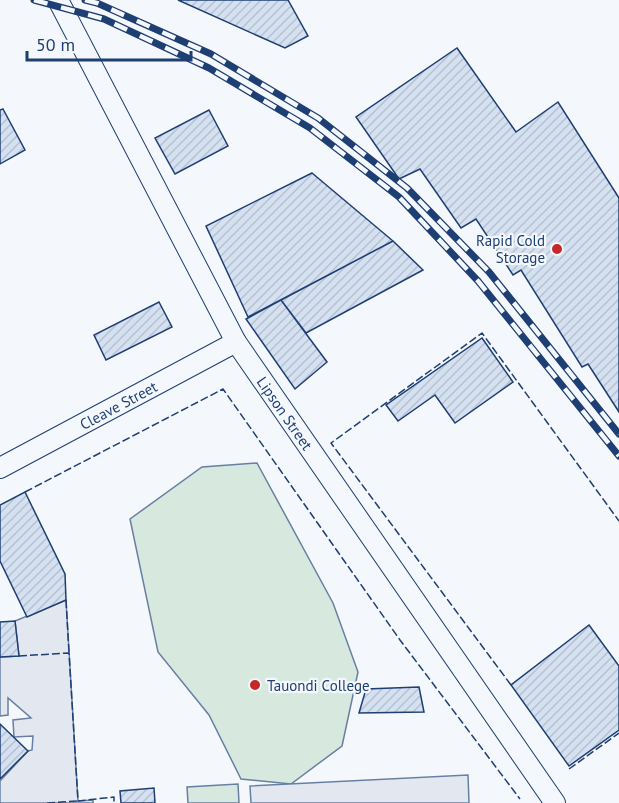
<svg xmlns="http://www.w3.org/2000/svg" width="619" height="803" font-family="'PT Sans',sans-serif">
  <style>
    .park { fill: #d7e8df; stroke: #687fa3; stroke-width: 1.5 }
    .parking { fill: #e3e8f0; stroke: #687fa3; stroke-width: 1.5 }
    .building { fill: url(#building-hatch); stroke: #1d3f73; stroke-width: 1.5 }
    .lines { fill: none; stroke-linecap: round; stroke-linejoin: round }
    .street-casing { stroke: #1d3f73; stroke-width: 22 }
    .street { stroke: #f4f7fb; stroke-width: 20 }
    .rail-casing { stroke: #1d3f73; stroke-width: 7 }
    .rail { stroke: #f4f7fb; stroke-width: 4.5; stroke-dasharray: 14; stroke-linecap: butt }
    .fence { stroke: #1d3f73; stroke-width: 1.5; stroke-dasharray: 8 3; stroke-linecap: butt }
    .poi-dot { fill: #c62828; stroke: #f4f7fb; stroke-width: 2 }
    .labels { text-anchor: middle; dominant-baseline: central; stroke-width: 4.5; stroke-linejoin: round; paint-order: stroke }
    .poi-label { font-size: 15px; fill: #1d3f73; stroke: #f4f7fb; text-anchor: end }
    .street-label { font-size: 15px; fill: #1d3f73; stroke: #f4f7fb }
  </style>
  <defs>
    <pattern id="building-hatch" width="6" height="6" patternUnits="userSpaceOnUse" patternTransform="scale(1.5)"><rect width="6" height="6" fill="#d5e0f0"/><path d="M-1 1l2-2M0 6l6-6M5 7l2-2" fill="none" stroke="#b6c1d1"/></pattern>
  </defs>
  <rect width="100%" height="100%" fill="#f4f7fb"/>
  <path class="park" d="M 257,463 L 333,603 L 358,672 L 342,746 L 291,784 L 241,779 L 209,715 L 158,652 L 130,519 L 202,467 Z
    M 238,784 L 239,803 L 188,803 L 187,787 Z"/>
  <path class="parking" d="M 66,600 L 78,801 L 93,800 L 93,803 L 0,803 L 0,781 L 28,751 L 32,750 L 33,736 L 14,737 L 13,720 L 31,718 L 8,698 L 8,715 L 0,716 L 0,657 L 19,656 L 15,621 Z
    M 468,775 L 469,803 L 251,803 L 250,786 Z"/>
  <path class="building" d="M 178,0 L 288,0 L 308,36 L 285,48 Z
    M 457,48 L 516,132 L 558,102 L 619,198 L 619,412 L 588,364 L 582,367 L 521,270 L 513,275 L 476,219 L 461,228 L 420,169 L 399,179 L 356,117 Z
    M 3,109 L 25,150 L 0,164 L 0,110 Z
    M 209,110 L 228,146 L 175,174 L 155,138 Z
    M 312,173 L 393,241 L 248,317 L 206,226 Z
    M 393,241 L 423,270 L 306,333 L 281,300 Z
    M 281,300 L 327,362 L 295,389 L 246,319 Z
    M 159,302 L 172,327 L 106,360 L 94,335 Z
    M 482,338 L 513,382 L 455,423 L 435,395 L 398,421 L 386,405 Z
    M 25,492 L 65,574 L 66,600 L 27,617 L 0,561 L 0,505 Z
    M 15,621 L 19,656 L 0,657 L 0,622 Z
    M 589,625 L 619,666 L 619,730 L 569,766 L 511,685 Z
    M 419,687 L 424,712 L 359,713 L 366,689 Z
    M 0,724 L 28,751 L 0,779 Z
    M 154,788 L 155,803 L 121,803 L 120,791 Z"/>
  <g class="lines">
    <defs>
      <g id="street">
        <path id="s1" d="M 58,0 L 236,342 L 555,803"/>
        <path id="s2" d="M 0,468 L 236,342"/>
      </g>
    </defs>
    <use href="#street" class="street-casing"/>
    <use href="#street" class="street"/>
    <defs>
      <path id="rail" d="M 34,0 L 104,19 L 209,68 L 310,128 L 399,197 L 478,281 L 619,456
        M 85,0 L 97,3 L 211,54 L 318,118 L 407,188 L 489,272 L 619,434"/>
    </defs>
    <use href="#rail" class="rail-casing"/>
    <use href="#rail" class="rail"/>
    <path class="fence" d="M 25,492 L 223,389 L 400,640 L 520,799
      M 66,600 L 69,653
      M 19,656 L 69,653 L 78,801 L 114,797 L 114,803
      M 511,685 L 331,443 L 482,333 L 619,521
      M 569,769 L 619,733
      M 47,803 L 78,801"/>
  </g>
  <g class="poi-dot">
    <circle cx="557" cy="249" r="6"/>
    <circle cx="255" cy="685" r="6"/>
  </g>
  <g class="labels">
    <g class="poi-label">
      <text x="545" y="240">Rapid Cold<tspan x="545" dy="17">Storage</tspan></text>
      <text x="267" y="685" text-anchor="start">Tauondi College</text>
    </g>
    <g class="street-label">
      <text stroke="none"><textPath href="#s2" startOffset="134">Cleave Street</textPath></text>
      <text stroke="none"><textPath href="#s1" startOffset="472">Lipson Street</textPath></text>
    </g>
  </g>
  <path d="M27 51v9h164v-9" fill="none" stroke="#1d3f73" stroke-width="3"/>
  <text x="36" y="51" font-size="18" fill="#1d3f73" stroke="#f4f7fb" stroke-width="4.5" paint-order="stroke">50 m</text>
</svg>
